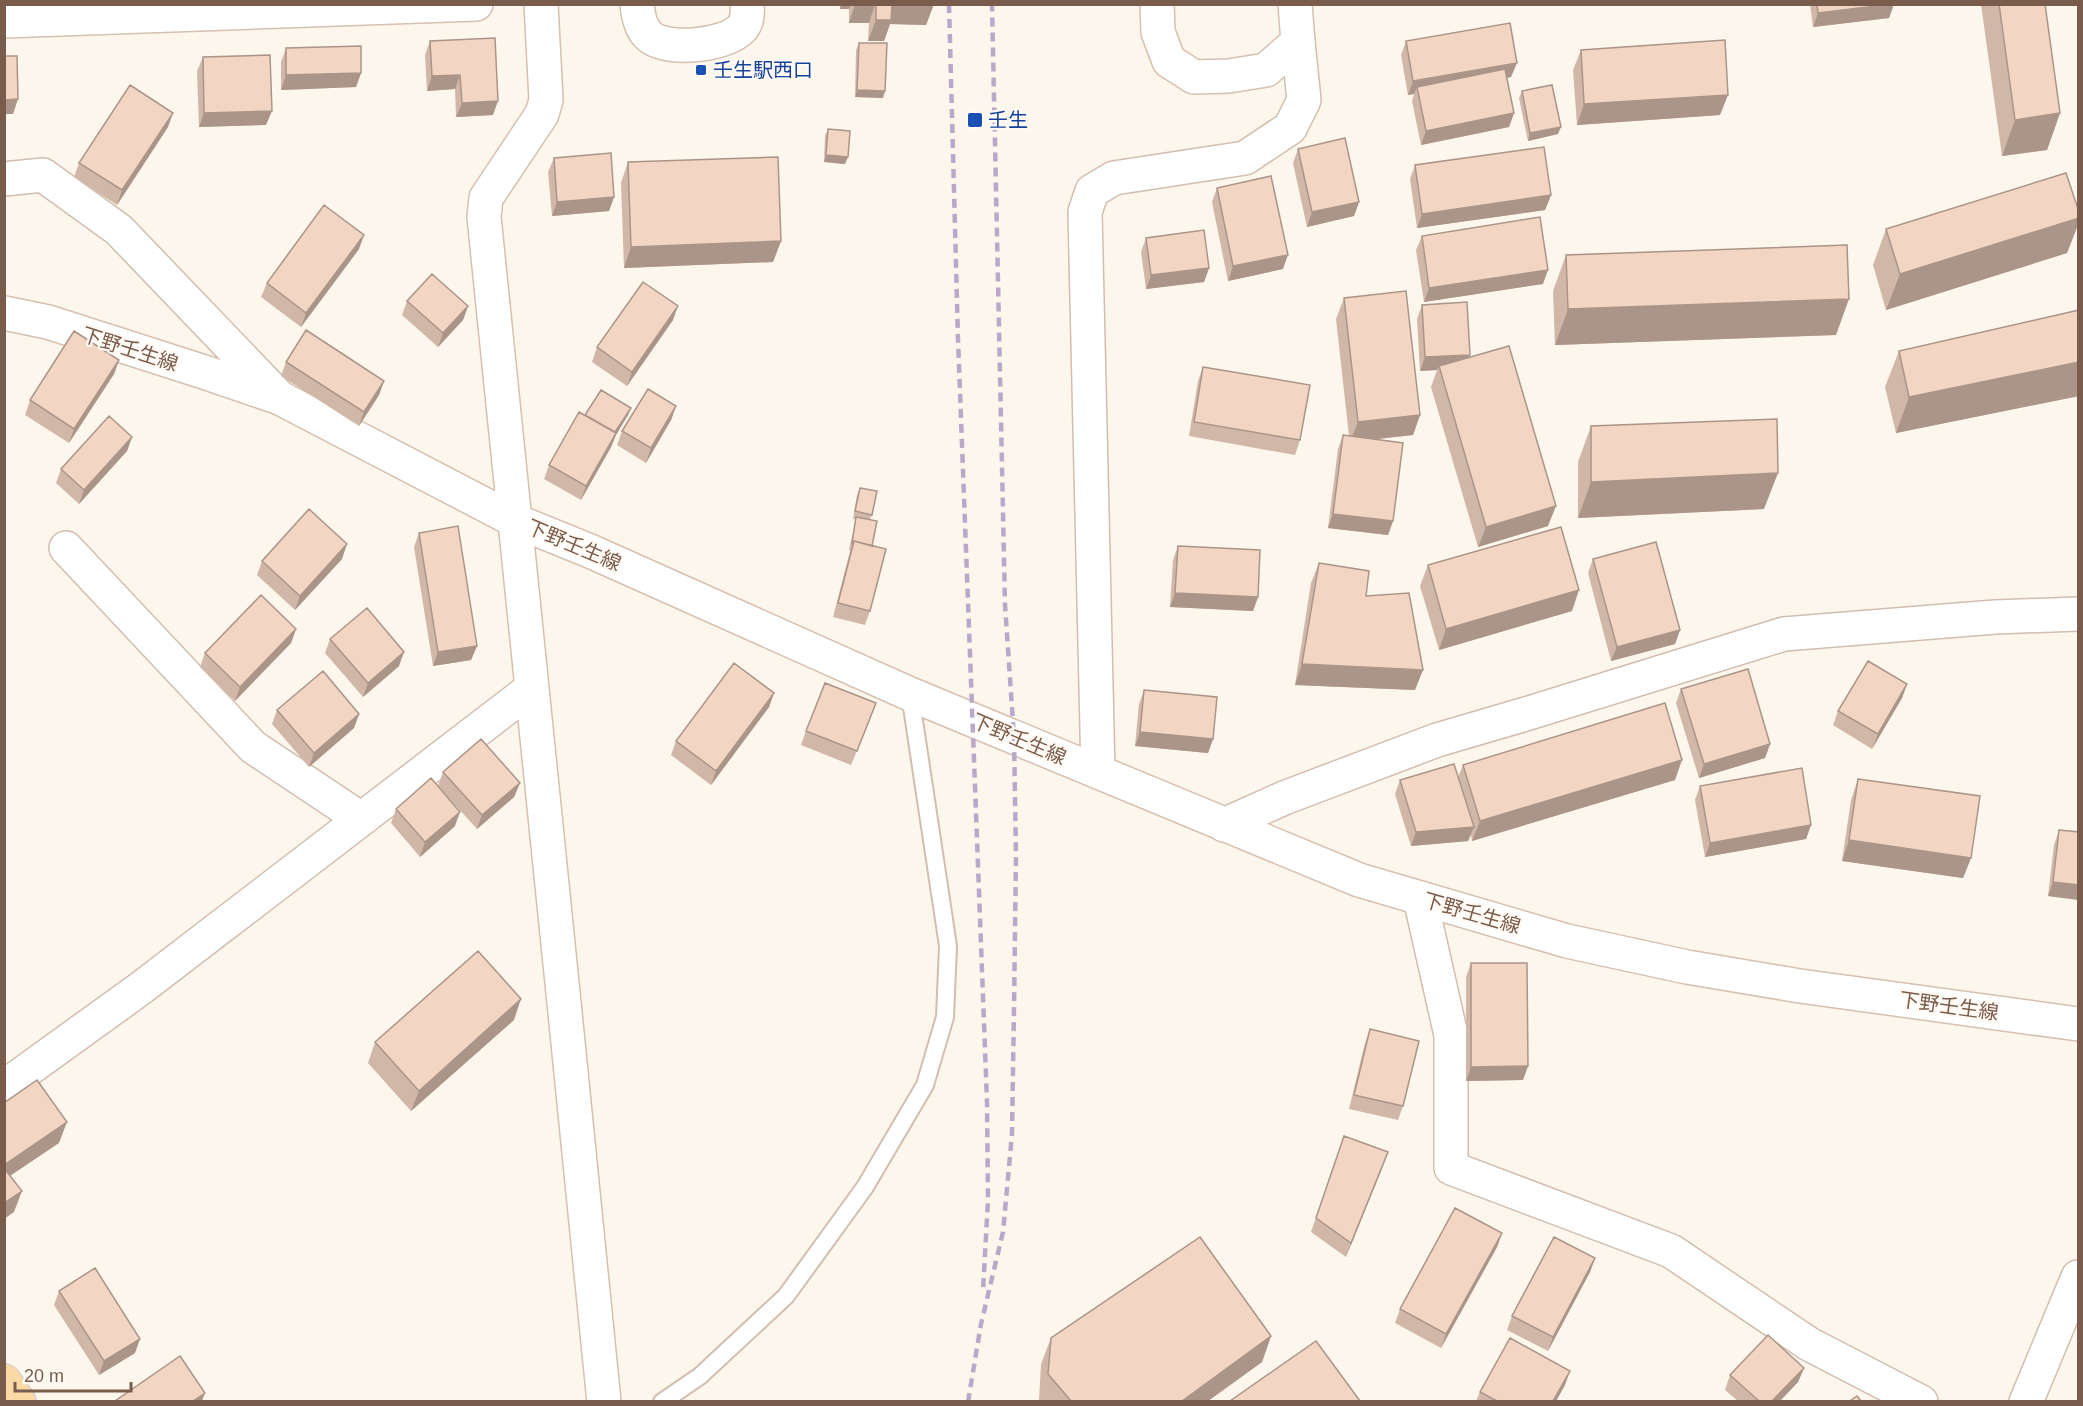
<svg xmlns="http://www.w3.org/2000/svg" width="2083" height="1406" font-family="Arial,'Noto Sans JP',sans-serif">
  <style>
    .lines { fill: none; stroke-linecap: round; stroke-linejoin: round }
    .lane-casing { stroke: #d1beb0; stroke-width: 20 }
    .street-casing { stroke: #d1beb0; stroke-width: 36 }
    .secondary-casing { stroke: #d6c0b0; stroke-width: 36 }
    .primary-casing { stroke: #dad1cd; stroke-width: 36 }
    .lane { stroke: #fff; stroke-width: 16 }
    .street { stroke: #fff; stroke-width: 33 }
    .secondary { stroke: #fff; stroke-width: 33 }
    .primary { stroke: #fbd9a5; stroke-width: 33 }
    .rail { stroke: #b9a8c9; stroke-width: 4.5; stroke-dasharray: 9 6; stroke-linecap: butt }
    .wall { fill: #d1b7a8 }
    .shaded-wall { fill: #aa9588 }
    .building { fill: #f3d5c3; stroke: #aa9588; stroke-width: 1.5 }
    .transit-dot { fill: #1a4fb4; stroke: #fffaf3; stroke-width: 2 }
    .labels { text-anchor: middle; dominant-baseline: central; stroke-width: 4.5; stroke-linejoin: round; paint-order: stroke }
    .transit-label { font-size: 20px; fill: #164399; stroke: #fffaf3; text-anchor: start }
    .street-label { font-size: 20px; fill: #7a5c4d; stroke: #fffaf3 }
  </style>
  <rect width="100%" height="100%" fill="#fdf6ec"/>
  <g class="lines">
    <defs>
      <path id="lane" d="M 662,1402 L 700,1376 L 786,1296 L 865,1187 L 925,1085 L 945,1017 L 948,946 L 910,694"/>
      <path id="street" d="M 4,179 L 43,175 L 119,230 L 280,398
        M 66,548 L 253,747 L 361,819
        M 1098,772 L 1085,212 L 1092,191 L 1114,178 L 1245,158 L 1290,128 L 1304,100 L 1298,42
        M 1224,825 L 1284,798 L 1437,740 L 1529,713 L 1784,634 L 1995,617 L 2078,614
        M 1420,898 L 1451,1035 L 1451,1168 L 1671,1251 L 1809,1344 L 1921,1402
        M 4,1087 L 141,988 L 531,689
        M 2026,1402 L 2078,1277"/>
      <path id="secondary" d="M 541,4 L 546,100 L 542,114 L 486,198 L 484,217 C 526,612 564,1007 604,1402
        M 637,4 C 638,15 640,27 648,35 C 664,52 723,46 740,30 C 747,24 748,13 747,4
        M 1157,4 L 1158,32 L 1169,61 L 1194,77 L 1229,76 L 1266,70 L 1298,42 L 1295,4
        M 4,21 L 476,4
        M 4,313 L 48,322 L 204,372 L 280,398 L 516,521 L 590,551 L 910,694 L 1359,880 L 1567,941 L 1687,967 L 1800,986 L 2078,1024"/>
      <path id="primary" d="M 4,1381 L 19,1402"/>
    </defs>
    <use href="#lane" class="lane-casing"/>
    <use href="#street" class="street-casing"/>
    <use href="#secondary" class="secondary-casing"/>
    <use href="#primary" class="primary-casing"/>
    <use href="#lane" class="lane"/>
    <use href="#street" class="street"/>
    <use href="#secondary" class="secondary"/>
    <use href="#primary" class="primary"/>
    <path class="rail" d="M 949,4 L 958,339 L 987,1102 L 988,1200 L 983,1291
      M 968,1402 L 981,1324 L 1003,1232 L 1012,1134 L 1014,1008 L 1016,856 L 1014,737 L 1005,605 L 992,4"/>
  </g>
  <path class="wall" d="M 840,4 L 934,4 L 926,25 L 890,24 L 884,41 L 868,41 L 869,23 L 849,23 L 849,9 L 840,9 Z
    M 1810,4 L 1894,4 L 1889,18 L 1813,27 Z
    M 1981,4 L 2045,4 L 2060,113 L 2047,150 L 2002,156 Z
    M 495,38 L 493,115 L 456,117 L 455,89 L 427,91 L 425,55 L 430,41 Z
    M 1406,41 L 1511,77 L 1507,78 L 1514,113 L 1509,127 L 1421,145 L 1412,101 L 1414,94 L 1408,95 L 1401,55 Z
    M 859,43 L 883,98 L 855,97 L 856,50 Z
    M 286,48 L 361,73 L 356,87 L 281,90 L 281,62 Z
    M 1581,50 L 1720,115 L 1577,125 L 1573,70 Z
    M 203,57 L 266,125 L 199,127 L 197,71 Z
    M 1522,91 L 1558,134 L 1528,141 L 1519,98 Z
    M 168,127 L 117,205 L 74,177 L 79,163 Z
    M 828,129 L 845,164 L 824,162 L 825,136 Z
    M 1298,149 L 1359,202 L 1354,216 L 1307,227 L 1293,163 Z
    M 554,158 L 614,197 L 609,211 L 552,216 L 548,172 Z
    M 628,162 L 781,241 L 773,262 L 624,268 L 621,183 Z
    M 1415,165 L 1551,195 L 1545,210 L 1417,228 L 1410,179 Z
    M 1217,188 L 1283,269 L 1228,281 L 1212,202 Z
    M 2079,212 L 2079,222 L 2067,253 L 1886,310 L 1873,265 L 1886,229 Z
    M 1422,236 L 1543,284 L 1424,302 L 1416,250 Z
    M 1146,238 L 1209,268 L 1204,282 L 1146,289 L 1141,252 Z
    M 359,249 L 301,327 L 261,297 L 267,283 Z
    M 1566,255 L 1836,335 L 1555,345 L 1553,291 Z
    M 1344,298 L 1420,415 L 1413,435 L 1376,439 L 1393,521 L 1388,535 L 1328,528 L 1338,449 L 1343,435 L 1349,436 L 1336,319 Z
    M 407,301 L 468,306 L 463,320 L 438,347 L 402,315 Z
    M 1422,305 L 1469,358 L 1548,526 L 1478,547 L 1431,387 L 1437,370 L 1420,371 L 1417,319 Z
    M 2079,310 L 2079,396 L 1896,433 L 1885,387 L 1899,351 Z
    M 673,320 L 627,386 L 592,362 L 597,347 Z
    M 119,360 L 114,374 L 69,443 L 25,415 L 30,400 Z
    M 286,362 L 384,381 L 379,395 L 359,426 L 281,376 Z
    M 1203,367 L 1300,440 L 1295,455 L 1189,436 L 1198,381 Z
    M 676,406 L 671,420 L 646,463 L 617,445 L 622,431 Z
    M 631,408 L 628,415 L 616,435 L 611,447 L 581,500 L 544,479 L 549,465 L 585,415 Z
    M 1591,426 L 1764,509 L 1578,518 L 1578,462 Z
    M 132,437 L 127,451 L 79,504 L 56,483 L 61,469 Z
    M 860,488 L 872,515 L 870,519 L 872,546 L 870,611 L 865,625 L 833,617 L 850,551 L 849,550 L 856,519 L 853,519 L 857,495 Z
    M 419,533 L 477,646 L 471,660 L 433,666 L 414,547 Z
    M 1178,546 L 1258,597 L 1253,611 L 1170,607 L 1173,560 Z
    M 342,559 L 295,610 L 257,575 L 262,561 Z
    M 1593,559 L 1680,630 L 1675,644 L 1611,661 L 1588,573 Z
    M 1319,563 L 1366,596 L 1415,690 L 1295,685 L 1311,583 Z
    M 1428,565 L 1572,611 L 1439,650 L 1420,586 Z
    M 296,629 L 291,643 L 235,701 L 200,667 L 205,653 Z
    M 330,639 L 399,666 L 363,697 L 325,653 Z
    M 1907,684 L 1902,698 L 1872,749 L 1833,725 L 1838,711 Z
    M 1681,689 L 1770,744 L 1765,758 L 1699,778 L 1676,703 Z
    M 1144,690 L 1213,739 L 1208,753 L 1135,746 L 1139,704 Z
    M 774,693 L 769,707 L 711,785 L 671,755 L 676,741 Z
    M 277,710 L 359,714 L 354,728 L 309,767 L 272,724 Z
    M 871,717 L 851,765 L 801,745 L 806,731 Z
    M 1463,765 L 1675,780 L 1472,841 L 1471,835 L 1468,841 L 1411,846 L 1395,794 L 1400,780 L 1458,777 Z
    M 443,772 L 520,783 L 514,797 L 477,829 L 438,786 Z
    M 1858,779 L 1971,858 L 1963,878 L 1842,861 L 1851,800 Z
    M 1700,786 L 1811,825 L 1806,839 L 1705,857 L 1695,800 Z
    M 396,809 L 455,826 L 420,857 L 391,823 Z
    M 2059,830 L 2079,832 L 2079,900 L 2048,896 L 2054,845 Z
    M 1471,963 L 1528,1066 L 1523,1080 L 1466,1081 L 1466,977 Z
    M 514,1020 L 411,1111 L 368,1063 L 375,1042 Z
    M 1370,1029 L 1403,1106 L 1398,1120 L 1349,1109 L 1365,1043 Z
    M 1344,1136 L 1383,1166 L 1346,1257 L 1311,1232 Z
    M 1502,1233 L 1497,1247 L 1441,1348 L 1395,1323 L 1400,1309 Z
    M 1595,1258 L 1590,1272 L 1548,1351 L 1507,1330 L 1512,1316 Z
    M 59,1291 L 135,1353 L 99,1375 L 54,1305 Z
    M 1271,1336 L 1262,1362 L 1208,1401 L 1039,1401 L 1041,1364 L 1051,1338 Z
    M 1804,1368 L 1798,1382 L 1780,1401 L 1738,1401 L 1725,1390 L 1730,1375 Z
    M 1565,1385 L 1556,1401 L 1476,1401 L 1480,1392 Z"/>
  <path class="shaded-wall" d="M 841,4 L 851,4 L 849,9 L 840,9 Z
    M 855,4 L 875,4 L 869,23 L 849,23 Z
    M 892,4 L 934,4 L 926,25 L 890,24 L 884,41 L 868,41 L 876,20 Z
    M 1894,4 L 1889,18 L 1813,27 L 1818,13 Z
    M 1517,63 L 1511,77 L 1418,93 L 1417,87 L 1414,94 L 1408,95 L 1413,81 Z
    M 361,73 L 356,87 L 281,90 L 286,75 Z
    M 460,75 L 455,89 L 427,91 L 432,76 Z
    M 857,90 L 885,91 L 883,98 L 855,97 Z
    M 1728,95 L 1720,115 L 1577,125 L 1584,104 Z
    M 18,99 L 13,114 L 4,114 L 4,100 Z
    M 498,101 L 493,115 L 456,117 L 462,103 Z
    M 272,111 L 266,125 L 199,127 L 204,113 Z
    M 173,113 L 168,127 L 117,205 L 122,190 Z
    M 1514,113 L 1509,127 L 1421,145 L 1426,131 Z
    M 2060,113 L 2047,150 L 2002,156 L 2015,120 Z
    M 1561,127 L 1558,134 L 1528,141 L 1530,133 Z
    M 826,155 L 848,157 L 845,164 L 824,162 Z
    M 1551,195 L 1545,210 L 1417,228 L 1422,214 Z
    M 614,197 L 609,211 L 552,216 L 557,202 Z
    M 1359,202 L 1354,216 L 1307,227 L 1312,212 Z
    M 2079,218 L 2079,222 L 2067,253 L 1886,310 L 1900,274 Z
    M 364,235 L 359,249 L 301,327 L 306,313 Z
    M 781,241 L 773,262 L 624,268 L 631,247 Z
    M 1288,255 L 1283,269 L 1228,281 L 1233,266 Z
    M 1209,268 L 1204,282 L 1146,289 L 1151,275 Z
    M 1548,270 L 1543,284 L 1424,302 L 1429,288 Z
    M 1849,299 L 1836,335 L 1555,345 L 1568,309 Z
    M 468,306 L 463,320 L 438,347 L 443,333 Z
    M 678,306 L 673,320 L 627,386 L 632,372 Z
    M 1470,355 L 1465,369 L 1439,366 L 1437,370 L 1420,371 L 1425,357 Z
    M 119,360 L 114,374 L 69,443 L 74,429 Z
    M 2079,362 L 2079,396 L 1896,433 L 1909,397 Z
    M 384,381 L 379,395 L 359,426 L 364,412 Z
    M 676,406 L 671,420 L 646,463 L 651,448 Z
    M 631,408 L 628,415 L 616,435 L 611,447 L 581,500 L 586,486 L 614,435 Z
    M 1420,415 L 1413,435 L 1350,442 L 1358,422 Z
    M 132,437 L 127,451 L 79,504 L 84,490 Z
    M 1778,473 L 1764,509 L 1578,518 L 1591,482 Z
    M 1556,506 L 1548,526 L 1478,547 L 1486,527 Z
    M 1333,514 L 1393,521 L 1388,535 L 1328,528 Z
    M 347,544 L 342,559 L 295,610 L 300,596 Z
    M 1579,590 L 1572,611 L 1439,650 L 1446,629 Z
    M 1175,593 L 1258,597 L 1253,611 L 1170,607 Z
    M 296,629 L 291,643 L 235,701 L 240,687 Z
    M 1680,630 L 1675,644 L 1611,661 L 1617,647 Z
    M 477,646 L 471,660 L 433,666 L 438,652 Z
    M 404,652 L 399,666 L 363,697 L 368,683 Z
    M 1302,664 L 1423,670 L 1415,690 L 1295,685 Z
    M 1907,684 L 1902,698 L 1872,749 L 1878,734 Z
    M 774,693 L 769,707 L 711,785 L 716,771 Z
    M 359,714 L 354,728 L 309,767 L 314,753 Z
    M 1140,732 L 1213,739 L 1208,753 L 1135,746 Z
    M 1770,744 L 1765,758 L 1699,778 L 1704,764 Z
    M 1682,760 L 1675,780 L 1472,841 L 1480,821 Z
    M 520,783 L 514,797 L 477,829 L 482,815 Z
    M 460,812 L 455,826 L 420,857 L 425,842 Z
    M 1811,825 L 1806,839 L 1705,857 L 1710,843 Z
    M 1474,827 L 1468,841 L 1411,846 L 1416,832 Z
    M 1849,840 L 1971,858 L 1963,878 L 1842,861 Z
    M 2053,882 L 2079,885 L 2079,900 L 2048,896 Z
    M 521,999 L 514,1020 L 411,1111 L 419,1091 Z
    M 1528,1066 L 1523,1080 L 1466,1081 L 1471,1067 Z
    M 67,1122 L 59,1143 L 4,1180 L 4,1165 Z
    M 1388,1152 L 1383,1166 L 1346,1257 L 1351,1243 Z
    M 22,1191 L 14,1212 L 4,1219 L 4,1203 Z
    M 1502,1233 L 1497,1247 L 1441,1348 L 1446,1334 Z
    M 1595,1258 L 1590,1272 L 1548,1351 L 1553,1337 Z
    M 1271,1336 L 1262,1362 L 1208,1401 L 1182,1401 Z
    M 140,1339 L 135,1353 L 99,1375 L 104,1361 Z
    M 1804,1368 L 1798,1382 L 1780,1401 L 1772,1401 Z
    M 1570,1371 L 1565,1385 L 1556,1401 L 1553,1401 Z
    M 205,1393 L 202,1401 L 193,1401 Z"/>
  <path class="building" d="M 876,4 L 892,4 L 891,20 L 876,20 Z
    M 1817,4 L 1892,4 L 1818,13 Z
    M 1999,4 L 2045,4 L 2060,113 L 2015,120 Z
    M 1510,23 L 1517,63 L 1413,81 L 1406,41 Z
    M 495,38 L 498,101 L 462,103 L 460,75 L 432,76 L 430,41 Z
    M 1725,40 L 1728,95 L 1584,104 L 1581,50 Z
    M 859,43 L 887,43 L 885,91 L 857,90 Z
    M 361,46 L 361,73 L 286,75 L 286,48 Z
    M 270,55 L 272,111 L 204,113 L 203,57 Z
    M 4,56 L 17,56 L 18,99 L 4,100 Z
    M 1505,69 L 1514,113 L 1426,131 L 1417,87 Z
    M 130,85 L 173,113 L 122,190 L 79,163 Z
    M 1552,85 L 1561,127 L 1530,133 L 1522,91 Z
    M 828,129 L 850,131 L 848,157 L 826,155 Z
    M 1345,138 L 1359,202 L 1312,212 L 1298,149 Z
    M 1544,147 L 1551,195 L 1422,214 L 1415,165 Z
    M 611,153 L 614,197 L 557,202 L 554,158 Z
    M 778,157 L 781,241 L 631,247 L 628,162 Z
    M 2066,173 L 2079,212 L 2079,218 L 1900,274 L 1886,229 Z
    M 1271,176 L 1288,255 L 1233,266 L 1217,188 Z
    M 324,205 L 364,235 L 306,313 L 267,283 Z
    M 1540,217 L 1548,270 L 1429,288 L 1422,236 Z
    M 1204,230 L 1209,268 L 1151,275 L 1146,238 Z
    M 1847,245 L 1849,299 L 1568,309 L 1566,255 Z
    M 432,274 L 468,306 L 443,333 L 407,301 Z
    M 643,282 L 678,306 L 632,372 L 597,347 Z
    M 1406,291 L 1420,415 L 1358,422 L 1344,298 Z
    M 1467,302 L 1470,355 L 1425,357 L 1422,305 Z
    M 2079,310 L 2079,362 L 1909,397 L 1899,351 Z
    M 306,330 L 384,381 L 364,412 L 286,362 Z
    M 74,331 L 119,360 L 74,429 L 30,400 Z
    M 1509,346 L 1556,506 L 1486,527 L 1439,366 Z
    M 1203,367 L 1310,385 L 1300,440 L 1194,422 Z
    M 648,389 L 676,406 L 651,448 L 622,431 Z
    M 601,390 L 631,408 L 615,432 L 585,415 Z
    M 579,412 L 616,433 L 586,486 L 549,465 Z
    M 109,416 L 132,437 L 84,490 L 61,469 Z
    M 1777,419 L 1778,473 L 1591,482 L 1591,426 Z
    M 1343,435 L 1403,443 L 1393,521 L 1333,514 Z
    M 860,488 L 877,491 L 872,515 L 855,511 Z
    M 309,509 L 347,544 L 300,596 L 262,561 Z
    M 856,517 L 877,521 L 872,546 L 854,541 L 853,543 L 852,543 Z
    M 458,526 L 477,646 L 438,652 L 419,533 Z
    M 1561,527 L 1579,590 L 1446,629 L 1428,565 Z
    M 854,541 L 886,549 L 870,611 L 838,603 Z
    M 1656,542 L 1680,630 L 1617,647 L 1593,559 Z
    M 1178,546 L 1260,550 L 1258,597 L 1175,593 Z
    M 1319,563 L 1369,571 L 1366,596 L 1409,593 L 1423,670 L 1302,664 Z
    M 261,595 L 296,629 L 240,687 L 205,653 Z
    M 367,608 L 404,652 L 368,683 L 330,639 Z
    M 1868,661 L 1907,684 L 1878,734 L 1838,711 Z
    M 734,663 L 774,693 L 716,771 L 676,741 Z
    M 1748,669 L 1770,744 L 1704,764 L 1681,689 Z
    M 323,671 L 359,714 L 314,753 L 277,710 Z
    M 825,683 L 876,703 L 857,751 L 806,731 Z
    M 1144,690 L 1217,697 L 1213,739 L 1140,732 Z
    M 1665,703 L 1682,760 L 1480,821 L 1463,765 Z
    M 481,739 L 520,783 L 482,815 L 443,772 Z
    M 1454,764 L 1474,827 L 1416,832 L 1400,780 Z
    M 1802,768 L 1811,825 L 1710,843 L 1700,786 Z
    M 431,778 L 460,812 L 425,842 L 396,809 Z
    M 1858,779 L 1980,796 L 1971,858 L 1849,840 Z
    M 2059,830 L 2079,832 L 2079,885 L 2053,882 Z
    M 478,951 L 521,999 L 419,1091 L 375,1042 Z
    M 1471,963 L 1527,963 L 1528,1066 L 1471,1067 Z
    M 1370,1029 L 1419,1041 L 1403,1106 L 1354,1095 Z
    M 37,1080 L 67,1122 L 4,1165 L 4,1103 Z
    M 1344,1136 L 1388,1152 L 1351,1243 L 1316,1218 Z
    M 4,1168 L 22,1191 L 4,1203 Z
    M 1455,1208 L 1502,1233 L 1446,1334 L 1400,1309 Z
    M 1200,1237 L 1271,1336 L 1182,1401 L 1071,1401 L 1048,1374 L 1051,1338 Z
    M 1554,1237 L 1595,1258 L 1553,1337 L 1512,1316 Z
    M 95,1268 L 140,1339 L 104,1361 L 59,1291 Z
    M 1768,1335 L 1804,1368 L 1772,1401 L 1759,1401 L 1730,1375 Z
    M 1510,1338 L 1570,1371 L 1553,1401 L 1497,1401 L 1480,1392 Z
    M 1316,1341 L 1360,1401 L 1230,1401 Z
    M 180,1356 L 205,1393 L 193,1401 L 115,1401 Z
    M 1857,1396 L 1861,1401 L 1850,1401 Z"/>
  <g class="transit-dot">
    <rect x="695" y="64" width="12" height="12" rx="3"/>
    <rect x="967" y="112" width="16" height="16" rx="3"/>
  </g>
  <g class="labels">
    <g class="transit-label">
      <text x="713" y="70">壬生駅西口</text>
      <text x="988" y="120">壬生</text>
    </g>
    <g class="street-label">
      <text transform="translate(130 349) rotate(18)">下野壬生線</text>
      <text transform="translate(574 545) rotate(23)">下野壬生線</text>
      <text transform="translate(1019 739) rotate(23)">下野壬生線</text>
      <text transform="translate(1472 913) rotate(16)">下野壬生線</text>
      <text transform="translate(1949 1006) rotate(8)">下野壬生線</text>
    </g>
  </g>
  <rect width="2083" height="1406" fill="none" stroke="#7a5c4d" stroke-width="12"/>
  <path d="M15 1382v9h116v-9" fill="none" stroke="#7a5c4d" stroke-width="3"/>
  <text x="24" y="1382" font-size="18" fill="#7a5c4d" stroke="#fffaf3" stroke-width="4.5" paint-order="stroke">20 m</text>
</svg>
